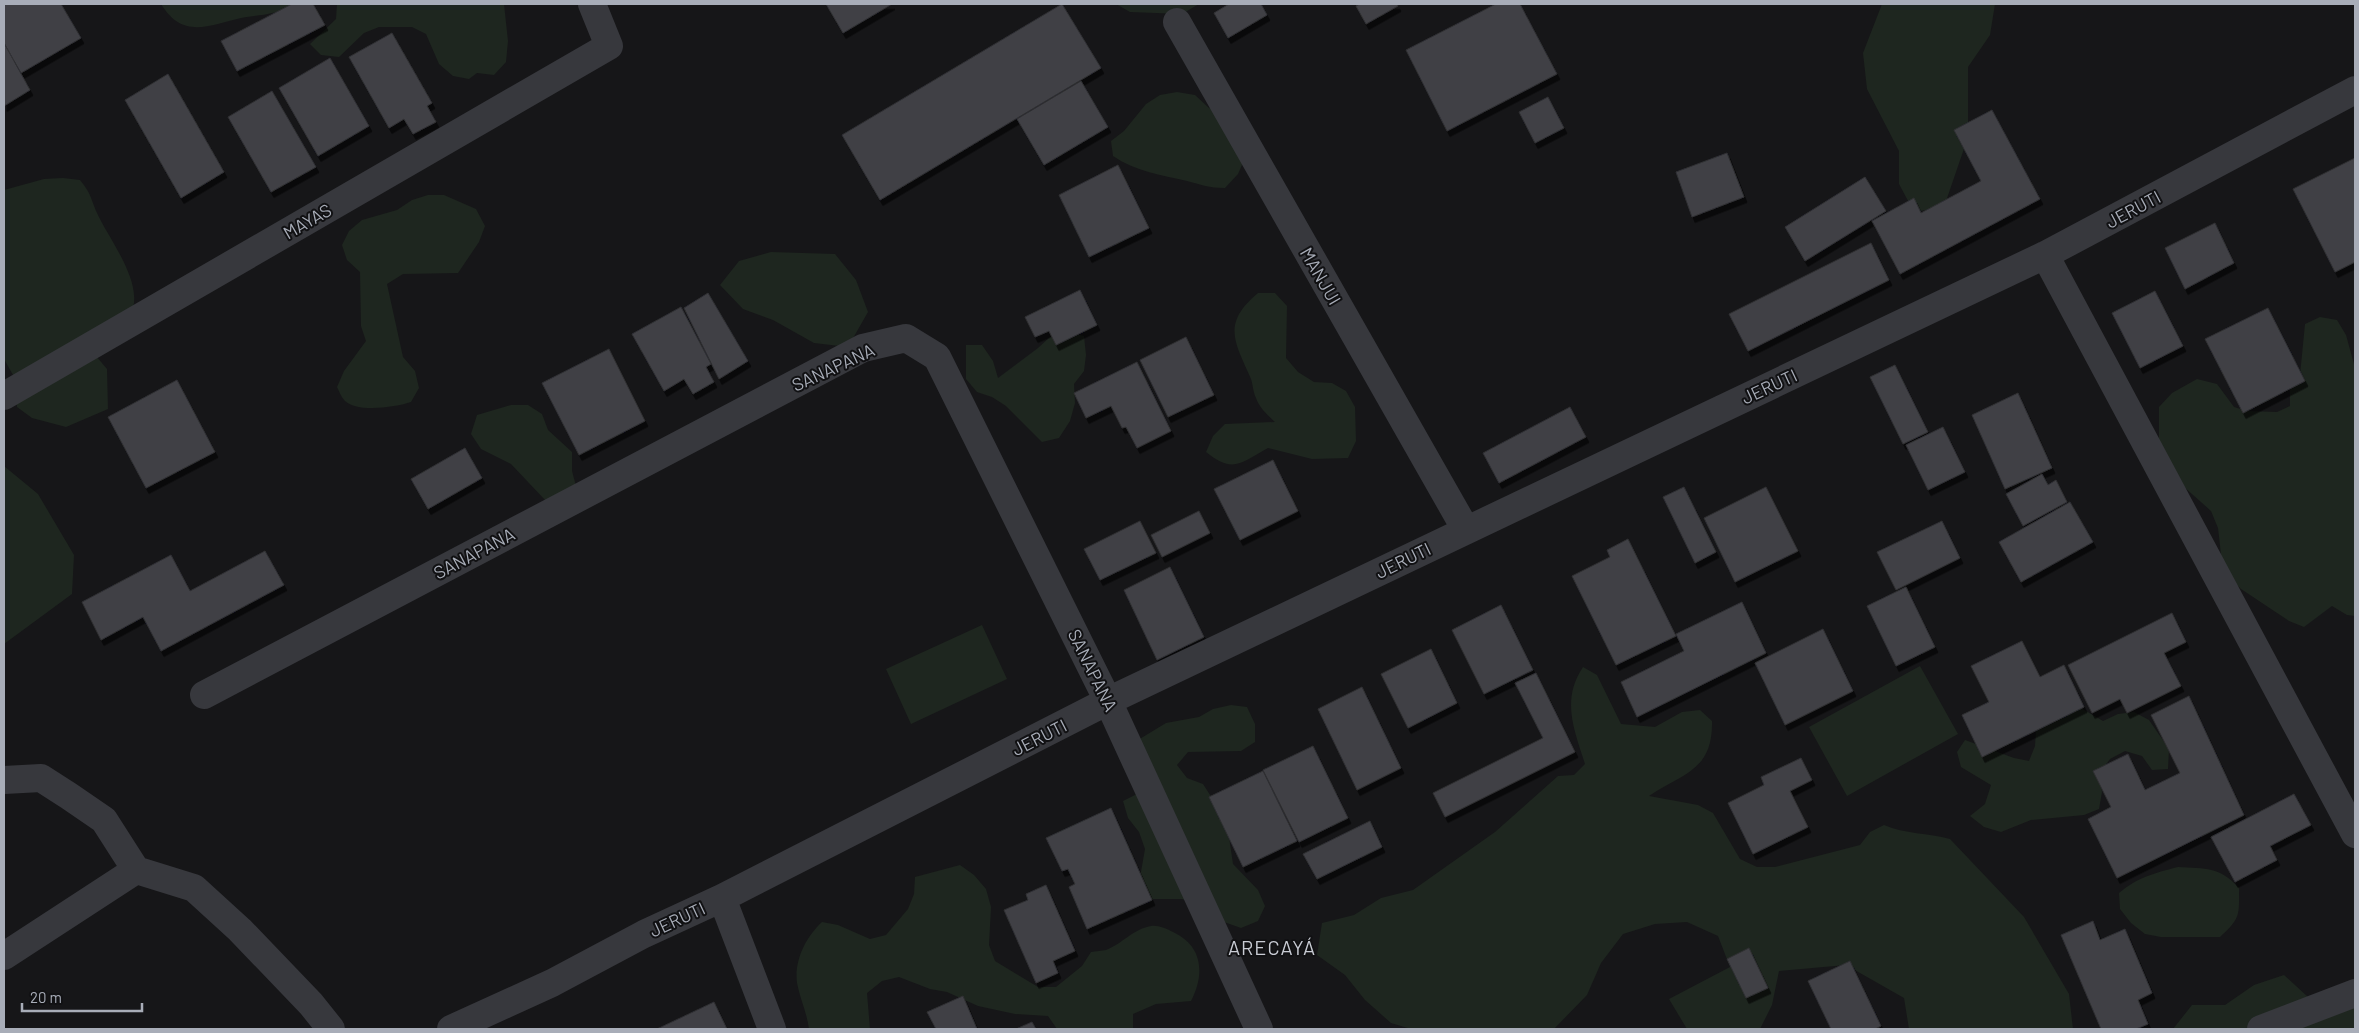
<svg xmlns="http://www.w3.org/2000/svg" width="2359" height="1033" font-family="Barlow,sans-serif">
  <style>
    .green { fill: #1e261f }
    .building { fill: #404145; stroke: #303034; filter: url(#shadow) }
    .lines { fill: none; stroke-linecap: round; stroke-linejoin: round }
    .minor { stroke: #37383d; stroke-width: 28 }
    .labels { text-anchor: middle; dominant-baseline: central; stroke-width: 4; stroke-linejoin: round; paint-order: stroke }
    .street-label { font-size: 18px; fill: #a8adb8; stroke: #111113 }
    .quarter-label { font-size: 20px; letter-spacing: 1px; fill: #c9ccd4; stroke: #111113 }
  </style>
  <defs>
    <filter id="shadow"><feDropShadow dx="3" dy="5.5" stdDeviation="0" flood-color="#0009"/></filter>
  </defs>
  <rect width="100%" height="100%" fill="#161618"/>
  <path class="green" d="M 161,4 L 293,4 C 275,16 262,14 241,18 C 209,25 183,40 161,4 Z
    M 337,4 L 504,4 L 508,41 L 506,62 L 494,75 L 477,73 L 469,79 L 453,76 L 439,64 L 426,34 L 412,27 L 379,27 L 364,33 L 339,57 L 321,55 L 310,44 L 336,19 Z
    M 1116,4 L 1199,4 L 1182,14 L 1130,12 Z
    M 1882,4 L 1995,4 L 1990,35 L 1968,67 L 1968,137 L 1944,207 L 1914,212 L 1899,184 L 1899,151 L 1867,89 L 1863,53 Z
    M 1177,92 L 1195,95 L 1209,108 L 1225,113 L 1245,158 L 1238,174 L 1225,188 C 1208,188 1203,185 1187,181 C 1161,175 1135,171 1113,156 L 1111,141 L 1124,131 L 1146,104 L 1160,95 Z
    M 63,178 L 80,180 C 92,195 90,197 97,213 C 108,238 147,286 130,315 C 122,330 106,343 96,356 L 107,369 L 108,409 L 66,427 L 32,418 L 17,407 L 13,375 L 4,359 L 4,190 L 44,179 Z
    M 428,195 L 444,195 L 476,209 L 485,226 L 479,242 L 458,273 L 403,274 L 387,284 L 403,357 L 415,371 L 419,388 L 411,402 C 396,407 358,413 345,401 C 341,397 339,391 337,387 L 344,371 L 366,341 L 361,326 L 360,272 L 347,260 L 342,245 L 349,231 L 362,220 L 397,210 L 412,200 Z
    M 771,252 L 835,254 L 856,280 L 868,312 L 848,347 L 814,343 L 773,320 L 743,309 L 720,285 L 739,261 Z
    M 1258,293 L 1275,293 L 1287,306 L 1286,358 L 1298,372 L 1314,382 L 1332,383 L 1346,391 L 1355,407 L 1356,441 L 1348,458 L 1312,459 L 1268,448 C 1241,463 1233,474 1206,452 L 1213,436 L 1225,424 L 1275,422 C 1268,415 1260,409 1256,398 C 1253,392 1253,385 1251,379 C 1235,342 1221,324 1258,293 Z
    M 2320,317 L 2337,320 L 2346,335 L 2355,368 L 2355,616 L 2347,615 L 2332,606 L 2304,627 L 2289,621 L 2241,589 L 2229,577 L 2222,563 L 2218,528 L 2211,511 L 2183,486 L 2159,440 L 2159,407 L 2172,393 L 2197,379 L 2217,384 L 2234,407 L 2247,411 L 2277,412 L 2290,406 L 2290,389 L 2300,375 L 2305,324 Z
    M 1067,332 L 1084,336 L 1086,355 L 1084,371 L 1074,384 L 1075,403 L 1070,421 L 1059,438 L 1042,442 L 1006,406 L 992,397 L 977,392 L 966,379 L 966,345 L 982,345 L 993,361 L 998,378 L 1038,348 L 1050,337 Z
    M 511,405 L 528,405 L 542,414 L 548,430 L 572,452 L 572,471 L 576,486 L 546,501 L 511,464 L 481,449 L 471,434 L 477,415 Z
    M 4,466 L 38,494 L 74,555 L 72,594 L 4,644 Z
    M 982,625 L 1007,679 L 911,724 L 886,669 Z
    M 1920,666 L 1958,734 L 1847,796 L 1809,727 Z
    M 1583,667 L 1597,675 L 1621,724 L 1655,727 L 1682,712 L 1700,710 L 1712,721 C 1713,771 1683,773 1649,796 L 1698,805 L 1713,813 L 1740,859 L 1757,867 L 1775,867 L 1860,845 L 1870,832 L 1884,825 C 1905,834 1928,833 1950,839 L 2024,917 L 2069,994 L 2073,1029 L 1909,1029 L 1904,998 L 1846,965 L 1779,971 L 1772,1005 L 1760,1029 L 1687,1029 L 1669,999 L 1730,967 L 1718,936 L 1687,922 L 1655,924 L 1623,934 L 1601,963 L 1587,995 L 1554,1029 L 1411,1029 L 1391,1023 L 1365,1000 L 1345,975 L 1317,955 L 1322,923 L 1354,915 L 1381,898 L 1413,890 L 1495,832 L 1558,776 L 1574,775 L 1585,764 C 1574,729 1561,700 1583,667 Z
    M 2074,704 L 2103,721 L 2118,714 L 2134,712 L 2149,720 L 2169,749 L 2168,769 L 2152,770 L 2142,756 L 2125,751 L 2110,759 L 2099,774 L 2102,792 L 2099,809 L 2084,815 L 2031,820 L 2001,832 L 1984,827 L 1970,816 L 1985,804 L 1991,785 L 1961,767 L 1957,752 L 1965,740 L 2014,758 L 2029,761 L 2035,746 L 2036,730 Z
    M 1231,705 L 1247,707 L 1255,724 L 1255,742 L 1241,751 L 1188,752 L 1177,765 L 1187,778 L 1203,784 L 1212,798 L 1225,810 L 1233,864 L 1258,890 L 1265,906 L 1258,921 L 1241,928 L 1210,917 L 1198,905 L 1182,899 L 1148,899 L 1139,883 L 1145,849 L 1139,832 L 1128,818 L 1123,801 L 1153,786 L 1138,740 L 1166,723 L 1199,717 L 1213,709 Z
    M 960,865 L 974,875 L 986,889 L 991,907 L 989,945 L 995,961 L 1038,987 L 1056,987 L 1082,966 L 1091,952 C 1096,951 1102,951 1106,950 C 1122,944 1133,929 1151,926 C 1158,925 1167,929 1173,932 C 1203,946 1205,974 1191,1001 L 1156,1004 L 1133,1014 L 1133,1029 L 1057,1029 L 1048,1016 L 1015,1014 L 978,1006 L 947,992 L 930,989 L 899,977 L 882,981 L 867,993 L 870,1029 L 809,1029 C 807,1013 800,999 797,983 C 794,960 806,937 822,922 L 838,925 L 870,939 L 886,935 L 908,909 L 914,894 L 915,877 Z
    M 2178,867 C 2206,869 2219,866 2239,888 C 2239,915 2241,918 2220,937 L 2161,937 L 2145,934 L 2131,923 L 2120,909 L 2119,893 C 2138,877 2155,873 2178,867 Z
    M 2284,975 L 2308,997 L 2355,987 L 2355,1029 L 2173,1029 L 2192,1005 L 2225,1005 L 2254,985 Z"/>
  <path class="building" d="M 4,4 L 61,4 L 81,38 L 21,73 L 4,43 Z
    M 292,4 L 313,4 L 325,25 L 237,71 L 221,41 Z
    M 826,4 L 892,4 L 843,33 Z
    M 1062,4 L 1101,68 L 880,200 L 842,135 Z
    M 1229,4 L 1261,4 L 1267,15 L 1228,38 L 1214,13 Z
    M 1360,4 L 1397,4 L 1398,6 L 1366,24 L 1356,6 Z
    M 1496,4 L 1520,4 L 1557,74 L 1447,131 L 1406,50 Z
    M 392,33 L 432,103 L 427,106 L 436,122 L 413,134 L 404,119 L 389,128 L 349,57 Z
    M 4,43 L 30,90 L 4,106 Z
    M 330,58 L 369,126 L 318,156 L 279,88 Z
    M 168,74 L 224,172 L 181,198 L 125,100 Z
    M 1081,81 L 1108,127 L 1044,165 L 1017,119 Z
    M 272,91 L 316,167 L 271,192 L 228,117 Z
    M 1548,97 L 1564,128 L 1535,143 L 1519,112 Z
    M 1992,110 L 2040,199 L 1900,274 L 1872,221 L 1914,198 L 1921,213 L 1981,181 L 1954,130 Z
    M 1727,153 L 1744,197 L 1692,217 L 1676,172 Z
    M 2355,158 L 2355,262 L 2335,272 L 2293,189 Z
    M 1118,165 L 1149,228 L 1089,257 L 1059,195 Z
    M 1865,177 L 1886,211 L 1805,261 L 1785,227 Z
    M 2215,223 L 2234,263 L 2185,289 L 2165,248 Z
    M 1871,243 L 1889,280 L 1748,351 L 1729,314 Z
    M 1080,290 L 1097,325 L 1056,345 L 1049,331 L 1035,337 L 1025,317 Z
    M 2155,291 L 2183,346 L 2140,368 L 2112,313 Z
    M 708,293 L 748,361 L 719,379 L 684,308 Z
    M 681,307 L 711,364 L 706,367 L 714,382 L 693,394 L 684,379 L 664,391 L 632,334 Z
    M 2268,308 L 2305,381 L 2243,413 L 2205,339 Z
    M 1186,337 L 1214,395 L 1168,417 L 1140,360 Z
    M 609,349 L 645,421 L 579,455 L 542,383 Z
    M 1137,362 L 1171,431 L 1137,448 L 1126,427 L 1122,428 L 1111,406 L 1086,418 L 1074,393 Z
    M 1895,365 L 1928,432 L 1903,444 L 1870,377 Z
    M 177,380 L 215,452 L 146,488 L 108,417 Z
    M 2018,393 L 2052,468 L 2005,489 L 1972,415 Z
    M 1570,407 L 1586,437 L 1499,483 L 1483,453 Z
    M 1943,427 L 1965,472 L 1928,490 L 1906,445 Z
    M 465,448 L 482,478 L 428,509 L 411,479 Z
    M 1273,460 L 1298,511 L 1240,540 L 1214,489 Z
    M 2042,474 L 2048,485 L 2056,480 L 2067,502 L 2023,526 L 2006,494 Z
    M 1684,487 L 1716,552 L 1695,563 L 1663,497 Z
    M 1766,487 L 1798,551 L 1735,582 L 1704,518 Z
    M 2070,502 L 2093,542 L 2021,582 L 1999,542 Z
    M 1199,511 L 1210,533 L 1162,557 L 1151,535 Z
    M 1140,521 L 1156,553 L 1100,580 L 1084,549 Z
    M 1942,521 L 1960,558 L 1896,590 L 1877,552 Z
    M 1628,539 L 1676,636 L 1616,665 L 1572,576 L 1610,557 L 1607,550 Z
    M 265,551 L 284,585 L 161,651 L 143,617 L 101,640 L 82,602 L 171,555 L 190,591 Z
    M 1170,567 L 1204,637 L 1157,660 L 1124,590 Z
    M 1906,587 L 1935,647 L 1896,666 L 1867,606 Z
    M 1742,602 L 1766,653 L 1637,717 L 1621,682 L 1684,651 L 1676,634 Z
    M 1501,605 L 1533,670 L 1484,694 L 1452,630 Z
    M 2172,613 L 2186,642 L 2164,653 L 2181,686 L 2127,713 L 2120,699 L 2092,713 L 2068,665 Z
    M 1823,629 L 1853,691 L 1785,725 L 1755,663 Z
    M 2022,641 L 2040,677 L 2064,665 L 2084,707 L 1982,757 L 1962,715 L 1989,702 L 1971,666 Z
    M 1431,649 L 1457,703 L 1408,728 L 1381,674 Z
    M 1536,673 L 1575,752 L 1445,817 L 1433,793 L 1543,738 L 1515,683 Z
    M 1362,687 L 1401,768 L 1357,790 L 1318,709 Z
    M 2189,696 L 2244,815 L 2117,878 L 2088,819 L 2111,807 L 2093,771 L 2128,754 L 2145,790 L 2180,773 L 2151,715 Z
    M 1313,746 L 1348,818 L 1299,842 L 1263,770 Z
    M 1801,758 L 1812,780 L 1790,791 L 1808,827 L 1753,854 L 1728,803 L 1764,785 L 1761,777 Z
    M 1263,771 L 1297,841 L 1243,867 L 1209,797 Z
    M 2294,794 L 2311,825 L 2270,846 L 2277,860 L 2235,882 L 2211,837 Z
    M 1111,808 L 1152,900 L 1087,929 L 1069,887 L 1075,884 L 1068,869 L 1062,871 L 1046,838 Z
    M 1370,821 L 1382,847 L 1317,879 L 1303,854 Z
    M 1046,885 L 1075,951 L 1053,961 L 1058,973 L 1036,983 L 1004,910 L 1028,900 L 1026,894 Z
    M 2093,921 L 2100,940 L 2125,929 L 2152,993 L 2138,1000 L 2148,1024 L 2136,1029 L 2101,1029 L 2061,935 Z
    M 1749,948 L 1768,988 L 1746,998 L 1727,959 Z
    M 1850,961 L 1881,1026 L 1875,1029 L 1831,1029 L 1808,981 Z
    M 963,996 L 977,1029 L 936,1029 L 927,1012 Z
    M 714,1002 L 727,1029 L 657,1029 Z
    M 1032,1022 L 1036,1029 L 1016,1029 Z"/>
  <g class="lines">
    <path class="minor" d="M 1177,22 L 1466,530
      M 2045,255 L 2355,834
      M 4,396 L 609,46 L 592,4
      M 204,695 L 863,348 L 906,338 L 937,357 L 1108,701 L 1259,1029
      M 4,780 L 41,778 L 69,796 L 104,820 L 136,870 L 194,888 L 240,930 L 311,1004 L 331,1029
      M 722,898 L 772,1029
      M 4,956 L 136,870
      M 451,1029 L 552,983 L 644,934 L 722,898 L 1108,701 L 2045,255 L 2355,90
      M 2261,1029 L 2355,993"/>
  </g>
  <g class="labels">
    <g class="street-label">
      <text transform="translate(2133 209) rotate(-28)">JERUTI</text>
      <text transform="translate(307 221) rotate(-30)">MAYAS</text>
      <text transform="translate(1321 276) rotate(60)">MANJUI</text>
      <text transform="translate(833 367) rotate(-25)">SANAPANA</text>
      <text transform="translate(1769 386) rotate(-25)">JERUTI</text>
      <text transform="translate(474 553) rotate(-28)">SANAPANA</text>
      <text transform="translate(1403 560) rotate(-26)">JERUTI</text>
      <text transform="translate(1093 670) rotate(64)">SANAPANA</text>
      <text transform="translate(1039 737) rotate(-27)">JERUTI</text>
      <text transform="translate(677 919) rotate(-25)">JERUTI</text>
    </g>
    <g class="quarter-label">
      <text x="1272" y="947">ARECAYÁ</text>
    </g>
  </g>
  <rect width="2359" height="1033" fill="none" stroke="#a8adb8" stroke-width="10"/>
  <path d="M22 1003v8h120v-8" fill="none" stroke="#a8adb8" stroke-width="2.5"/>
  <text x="30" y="1003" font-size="15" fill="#a8adb8" stroke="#111113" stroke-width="4" paint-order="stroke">20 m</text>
</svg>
